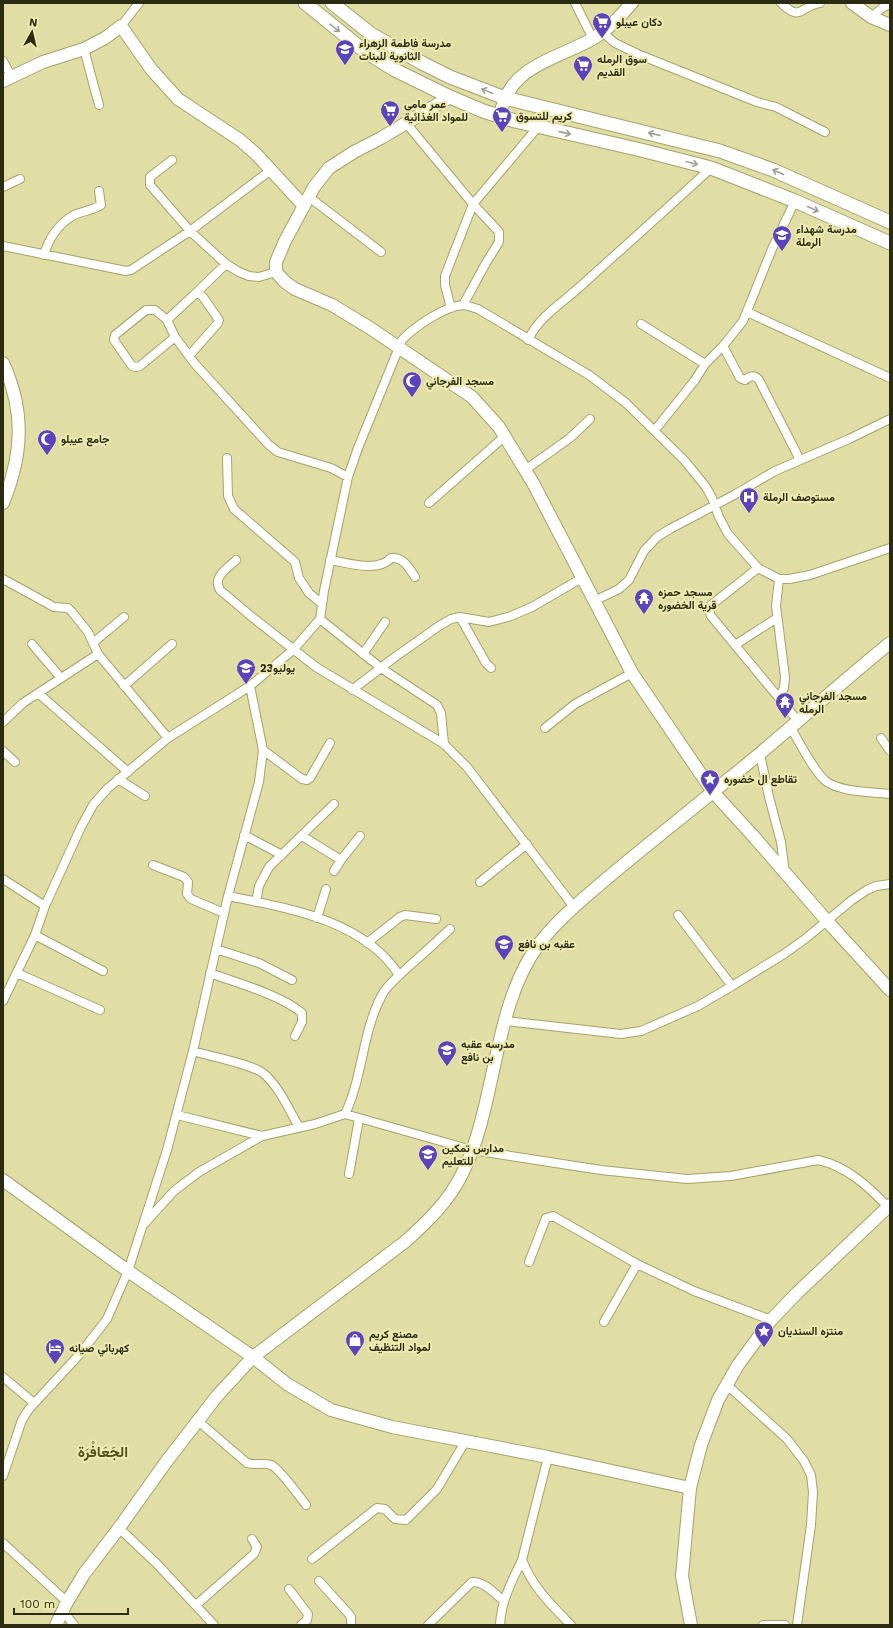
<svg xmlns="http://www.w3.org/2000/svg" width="893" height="1628" font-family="'Work Sans',Vazirmatn,sans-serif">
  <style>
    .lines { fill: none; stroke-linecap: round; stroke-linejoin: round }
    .street-casing { stroke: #a4a26a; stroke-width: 10 }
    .secondary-casing { stroke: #a4a26a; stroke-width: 14 }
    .primary-casing { stroke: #a4a26a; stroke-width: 15 }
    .street { stroke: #fff; stroke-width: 8 }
    .secondary { stroke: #fff; stroke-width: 12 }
    .primary { stroke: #fff; stroke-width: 13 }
    .oneway { stroke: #a09f95 }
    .labels { text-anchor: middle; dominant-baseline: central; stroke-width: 4; stroke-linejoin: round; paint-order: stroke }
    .poi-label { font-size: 11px; font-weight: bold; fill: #2b2a13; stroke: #edebb1; text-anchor: start }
    .district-label { font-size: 15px; font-weight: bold; fill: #54511a; stroke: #edebb1 }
  </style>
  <rect width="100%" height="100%" fill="#e0dea4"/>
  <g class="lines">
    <defs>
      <path id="street" d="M 575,3 L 593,39
        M 781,3 C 803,23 798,6 820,3
        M 871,17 L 882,8 L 890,4
        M 121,26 L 139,3
        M 602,32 L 615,43 L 640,55 L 757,102 L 776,107 L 825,132
        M 84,49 L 99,105
        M 3,61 L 11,76
        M 406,123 L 473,204 L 499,232 L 499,242 L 486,263 L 463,305
        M 172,160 L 150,177 L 150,185 L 190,231 L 226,264 L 239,272 L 249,276 L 259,277 L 276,272
        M 3,187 L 20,179
        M 309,197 L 381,252
        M 3,246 L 126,271 L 131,270 L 190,231 L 271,170
        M 44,255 C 49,238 58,224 74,215 C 83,211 93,210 101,205 L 99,191
        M 451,308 L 445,285 L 445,276 L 473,204 L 538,127
        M 747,312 L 890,378
        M 167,320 L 197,292
        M 641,324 L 705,364
        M 175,337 L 140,366 L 136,367 L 132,366 L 114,340 L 115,335 L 146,310 L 155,310 L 167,320 L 175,337 L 195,364 L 269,445 L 278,452 L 331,468 L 348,477
        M 528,340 C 540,315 564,302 583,284 C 626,245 669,207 711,168
        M 723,346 L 740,378 L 745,380 C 750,376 754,374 759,380 L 800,460
        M 189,356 L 218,323 L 219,320 L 203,297 L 197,292 L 226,264
        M 655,430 L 695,380 L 705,364 L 723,346 L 743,321 L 772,249 L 795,201
        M 227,458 L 228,496 L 234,509 L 295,562 L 299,578 L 309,593 L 322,604
        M 525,470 L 570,438 L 590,419
        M 429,503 L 505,436
        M 236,560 C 227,569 212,577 220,590 L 252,617 L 316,667 L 444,744 L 467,767 L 574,907
        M 330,560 C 349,563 377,573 391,558 C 404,557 409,568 415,577
        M 758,568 L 710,606 L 709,610 L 711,616 L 798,721
        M 3,579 L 54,607 L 68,608 L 72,612 L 88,632 L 98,654 L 168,738
        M 594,601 L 619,589 L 629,580 L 644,551 L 657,537 L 670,529 L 734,495 L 775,471 L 849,439 L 890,419
        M 460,617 L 486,663 L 491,668
        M 320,619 L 381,668 L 437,705 L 441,713 L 444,744
        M 94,642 L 124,617
        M 32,644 L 61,678
        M 735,645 L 777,618
        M 363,654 L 385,622
        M 124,686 L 172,644
        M 352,690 L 395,657 L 439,626 L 451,619 L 460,617 L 489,622 L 511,616 L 532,607 L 582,578
        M 38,693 L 128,772
        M 779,698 L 784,688 L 785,677 L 776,606 L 779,579
        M 3,722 L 23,703 L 98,654
        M 545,728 L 575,704 L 632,673
        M 791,728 C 798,740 816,775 827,782 C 842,792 871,792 890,794
        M 881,738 L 890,751
        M 263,750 L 302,779 L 307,780 L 310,778 L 330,743
        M 3,751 L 15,762
        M 760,754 L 769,797 L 781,842 L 785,873
        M 118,779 L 145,796
        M 244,835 L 282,855
        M 302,836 L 341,860 L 360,836
        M 153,865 L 184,877 L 188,882 L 187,894 L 191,899 L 224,913
        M 334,871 L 341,860
        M 3,879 L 45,906
        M 480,882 L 527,844
        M 228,896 C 287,908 364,920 399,975
        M 256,902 L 259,886 L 269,867 L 334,804
        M 678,915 L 732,986
        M 317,918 L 326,889
        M 35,935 L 103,971
        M 367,943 L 400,917 L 405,915 L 436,919
        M 216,949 L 259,963 L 292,980
        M 17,973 L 100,1010
        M 210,973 C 237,983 281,995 302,1013 L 302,1022 L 295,1036
        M 3,1001 L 35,935 L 45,906 L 81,827 L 93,805 L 107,789 L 168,738 L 250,686 L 293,650 L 320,619 L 324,591 L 348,477 L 358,448 L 402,340 C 414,327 445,306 463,305 C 467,305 473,308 478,309 L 589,375 L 626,403 L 685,461 L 706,487 L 712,498 L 719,517 L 728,534 L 758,568 L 779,579 L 789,579 L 810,575 L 890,548
        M 506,1021 L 621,1034 L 641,1031 L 698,1006 L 732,986 L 784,954 L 805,939 L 852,900 L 867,890 L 876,886 L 890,884
        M 193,1051 C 209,1056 251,1064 263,1073 C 279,1086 289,1110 299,1127
        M 345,1114 C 363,1077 362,1032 382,995 C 387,985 399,976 407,968 C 422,955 436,942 450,929
        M 177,1115 L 262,1136 L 315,1124 L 345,1114 L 472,1150 L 601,1170 L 687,1179 L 731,1176 L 818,1160 C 847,1166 870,1188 890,1209
        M 349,1174 L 359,1119
        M 145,1223 L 174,1191 L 199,1172 L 262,1136
        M 529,1262 L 546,1218 L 553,1216 L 637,1264 L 694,1291 L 771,1320
        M 604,1322 L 637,1264
        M 3,1377 L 34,1403
        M 726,1384 L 787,1439 L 804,1461 L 811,1475 L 813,1492 L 811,1525 L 797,1625
        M 198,1421 L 247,1463 C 255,1466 263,1462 271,1465 C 279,1468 300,1497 306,1505
        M 548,1457 L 522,1560 C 532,1586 552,1606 571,1625
        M 3,1476 L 22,1420 L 29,1409 L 79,1355 L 107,1319 L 128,1271 L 167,1150 L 193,1051 L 228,896 L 259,782 L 263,750 L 250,686
        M 119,1528 L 157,1564 L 214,1625
        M 3,1543 L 67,1602
        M 312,1559 L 377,1508 L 385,1509 L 395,1519 L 406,1520 L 437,1489 L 465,1442
        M 319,1581 L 348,1613 L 351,1617 L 351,1625
        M 289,1589 L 308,1614 L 307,1620 L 301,1625
        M 196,1605 L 254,1554 L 257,1547 L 252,1539
        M 63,1611 L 74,1625
        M 428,1625 L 472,1582 C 484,1581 495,1594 504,1601
        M 500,1625 C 501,1601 512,1581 522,1560
        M 763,1625 L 785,1625"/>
      <path id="secondary" d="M 852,3 L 871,17 L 890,25
        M 3,81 L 43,62 L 84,49 L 105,38 L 121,26 L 151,69 L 178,99 L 240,140 L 257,155 L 304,206
        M 450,97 L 381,138 L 354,152 L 329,168 L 314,187 L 285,241 L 276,262 L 276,272 L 285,282 L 295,289 L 332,305 L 370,328 L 472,397 L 499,427 L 533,483 L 632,673 L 713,792 L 755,838 L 827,921 L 890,990
        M 499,116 C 502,107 505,97 511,88 C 527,63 569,53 594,38 C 609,29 620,16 632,3
        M 3,363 C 25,411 23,454 3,503
        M 3,1180 L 128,1271 L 253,1357 L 287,1384 L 331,1410 L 392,1427 L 548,1457 L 690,1488
        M 56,1625 L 67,1602 L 84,1574 L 119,1528 L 166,1462 L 217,1396 L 253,1357 L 406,1241 C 428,1221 449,1201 462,1174 C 497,1105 492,1007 539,944 C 557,920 582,900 605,880 C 644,847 685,815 725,782 C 782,737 834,688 890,643
        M 691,1625 L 682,1576 L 690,1488 L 701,1445 L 718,1400 L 738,1365 L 771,1320 L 797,1293 L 890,1205"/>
      <path id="primary" d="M 305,3 L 363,50 L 393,69 L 450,97 L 483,111 L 515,121 L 641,150 L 711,168 L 795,201 L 890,243
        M 332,3 L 371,34 L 422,63 L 450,77 L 505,98 L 720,151 L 773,170 L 890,222"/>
    </defs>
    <use href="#street" class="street-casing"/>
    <use href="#secondary" class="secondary-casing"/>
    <use href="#primary" class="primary-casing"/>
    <use href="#street" class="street"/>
    <use href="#secondary" class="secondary"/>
    <use href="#primary" class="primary"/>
  </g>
  <defs><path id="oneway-shaft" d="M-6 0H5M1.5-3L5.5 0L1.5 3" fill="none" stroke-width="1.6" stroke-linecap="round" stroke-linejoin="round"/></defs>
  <g class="oneway">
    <use href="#oneway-shaft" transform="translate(335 28) rotate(38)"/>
    <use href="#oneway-shaft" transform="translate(487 91) rotate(-158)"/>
    <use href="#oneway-shaft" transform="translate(565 133) rotate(13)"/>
    <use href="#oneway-shaft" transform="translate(654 134) rotate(-167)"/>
    <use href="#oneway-shaft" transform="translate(692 163) rotate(15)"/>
    <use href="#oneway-shaft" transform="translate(778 172) rotate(-156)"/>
    <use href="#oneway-shaft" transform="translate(813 209) rotate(24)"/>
  </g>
  <defs>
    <symbol id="supermarket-pin" viewBox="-11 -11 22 30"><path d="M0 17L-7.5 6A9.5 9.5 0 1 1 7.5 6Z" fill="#5a43bb" stroke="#edebb1"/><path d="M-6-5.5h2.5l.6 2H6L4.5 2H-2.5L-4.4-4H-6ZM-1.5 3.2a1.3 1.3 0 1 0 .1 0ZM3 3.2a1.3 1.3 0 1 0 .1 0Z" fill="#fff"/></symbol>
    <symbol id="school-pin" viewBox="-11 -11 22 30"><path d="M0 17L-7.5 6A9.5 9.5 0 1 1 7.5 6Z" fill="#5a43bb" stroke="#edebb1"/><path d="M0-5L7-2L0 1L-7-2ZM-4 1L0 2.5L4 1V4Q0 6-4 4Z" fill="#fff"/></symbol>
    <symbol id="mosque-pin" viewBox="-11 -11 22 30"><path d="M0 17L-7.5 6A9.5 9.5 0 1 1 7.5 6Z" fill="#5a43bb" stroke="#edebb1"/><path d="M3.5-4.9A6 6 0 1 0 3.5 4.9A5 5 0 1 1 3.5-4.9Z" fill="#fff"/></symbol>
    <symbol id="hospital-pin" viewBox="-11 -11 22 30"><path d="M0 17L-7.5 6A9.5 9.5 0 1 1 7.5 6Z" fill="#5a43bb" stroke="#edebb1"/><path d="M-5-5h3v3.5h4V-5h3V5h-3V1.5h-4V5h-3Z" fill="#fff"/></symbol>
    <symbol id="temple-pin" viewBox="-11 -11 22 30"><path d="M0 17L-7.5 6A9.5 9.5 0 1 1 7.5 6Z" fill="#5a43bb" stroke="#edebb1"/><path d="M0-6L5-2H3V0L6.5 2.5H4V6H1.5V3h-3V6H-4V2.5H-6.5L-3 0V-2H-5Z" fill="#fff"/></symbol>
    <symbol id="sight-pin" viewBox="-11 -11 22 30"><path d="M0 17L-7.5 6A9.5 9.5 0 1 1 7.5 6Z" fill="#5a43bb" stroke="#edebb1"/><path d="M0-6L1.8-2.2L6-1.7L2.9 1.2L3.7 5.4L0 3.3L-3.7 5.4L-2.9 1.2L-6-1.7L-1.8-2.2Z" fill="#fff"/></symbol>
    <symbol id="shop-pin" viewBox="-11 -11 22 30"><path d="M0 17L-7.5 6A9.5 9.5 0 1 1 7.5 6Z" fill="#5a43bb" stroke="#edebb1"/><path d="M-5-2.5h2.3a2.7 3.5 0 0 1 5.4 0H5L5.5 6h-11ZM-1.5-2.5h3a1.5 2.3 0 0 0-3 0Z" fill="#fff"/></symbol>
    <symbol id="hotel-pin" viewBox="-11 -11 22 30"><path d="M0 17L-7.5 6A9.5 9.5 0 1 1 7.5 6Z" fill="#5a43bb" stroke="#edebb1"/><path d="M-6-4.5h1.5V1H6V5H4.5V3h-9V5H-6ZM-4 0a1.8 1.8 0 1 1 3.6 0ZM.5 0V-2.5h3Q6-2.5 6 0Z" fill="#fff"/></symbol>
  </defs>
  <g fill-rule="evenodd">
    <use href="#supermarket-pin" x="591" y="11" width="22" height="30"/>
    <use href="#school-pin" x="334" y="38" width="22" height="30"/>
    <use href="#supermarket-pin" x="572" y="54" width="22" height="30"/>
    <use href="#supermarket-pin" x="379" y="99" width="22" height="30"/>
    <use href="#supermarket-pin" x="491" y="105" width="22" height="30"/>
    <use href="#school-pin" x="771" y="224" width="22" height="30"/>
    <use href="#mosque-pin" x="401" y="370" width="22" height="30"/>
    <use href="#mosque-pin" x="36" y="428" width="22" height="30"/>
    <use href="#hospital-pin" x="738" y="486" width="22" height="30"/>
    <use href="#temple-pin" x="633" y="587" width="22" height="30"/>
    <use href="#school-pin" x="235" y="657" width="22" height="30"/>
    <use href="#temple-pin" x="774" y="691" width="22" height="30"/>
    <use href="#sight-pin" x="699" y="768" width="22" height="30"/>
    <use href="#school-pin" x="493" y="933" width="22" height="30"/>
    <use href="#school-pin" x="436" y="1039" width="22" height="30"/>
    <use href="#school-pin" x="417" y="1143" width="22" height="30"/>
    <use href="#sight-pin" x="753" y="1320" width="22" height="30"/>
    <use href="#shop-pin" x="344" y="1329" width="22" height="30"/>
    <use href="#hotel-pin" x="44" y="1337" width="22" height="30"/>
  </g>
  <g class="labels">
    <g class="poi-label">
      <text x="616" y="22">دكان عيبلو</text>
      <text x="359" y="43">مدرسة فاطمة الزهراء<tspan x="359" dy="13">الثانوية للبنات</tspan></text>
      <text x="597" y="59">سوق الرمله<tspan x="597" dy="13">القديم</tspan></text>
      <text x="404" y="104">عمر مامي<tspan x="404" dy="13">للمواد الغذائية</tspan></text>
      <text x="516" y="116">كريم للتسوق</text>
      <text x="796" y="229">مدرسة شهداء<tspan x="796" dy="13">الرملة</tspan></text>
      <text x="426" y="381">مسجد الفرجاني</text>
      <text x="61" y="439">جامع عيبلو</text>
      <text x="763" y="497">مستوصف الرملة</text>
      <text x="658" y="592">مسجد حمزه<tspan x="658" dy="13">قرية الخضوره</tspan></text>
      <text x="260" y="668">23يوليو</text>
      <text x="799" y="696">مسجد الفرجاني<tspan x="799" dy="13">الرمله</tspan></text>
      <text x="724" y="779">تقاطع ال خضوره</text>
      <text x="518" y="944">عقبه بن نافع</text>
      <text x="461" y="1044">مدرسه عقبه<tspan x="461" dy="13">بن نافع</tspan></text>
      <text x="442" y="1148">مدارس تمكين<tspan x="442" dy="13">للتعليم</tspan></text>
      <text x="778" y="1331">منتزه السنديان</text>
      <text x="369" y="1334">مصنع كريم<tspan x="369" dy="13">لمواد التنظيف</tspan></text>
      <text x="69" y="1348">كهربائي صيانه</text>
    </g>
    <g class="district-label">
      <text x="103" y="1452">الجَعَافْرَة</text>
    </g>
  </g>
  <rect width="893" height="1628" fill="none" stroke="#2b2a13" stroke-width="8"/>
  <g transform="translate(32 32) rotate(8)" stroke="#edebb1" stroke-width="3" paint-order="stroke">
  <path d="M0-3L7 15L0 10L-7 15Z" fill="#2b2a13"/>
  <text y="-6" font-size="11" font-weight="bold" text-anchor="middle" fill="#2b2a13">N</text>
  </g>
  <path d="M14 1608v6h114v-6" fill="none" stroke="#2b2a13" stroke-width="2"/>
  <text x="20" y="1608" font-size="12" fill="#2b2a13" stroke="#edebb1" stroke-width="3" paint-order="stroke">100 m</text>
</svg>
